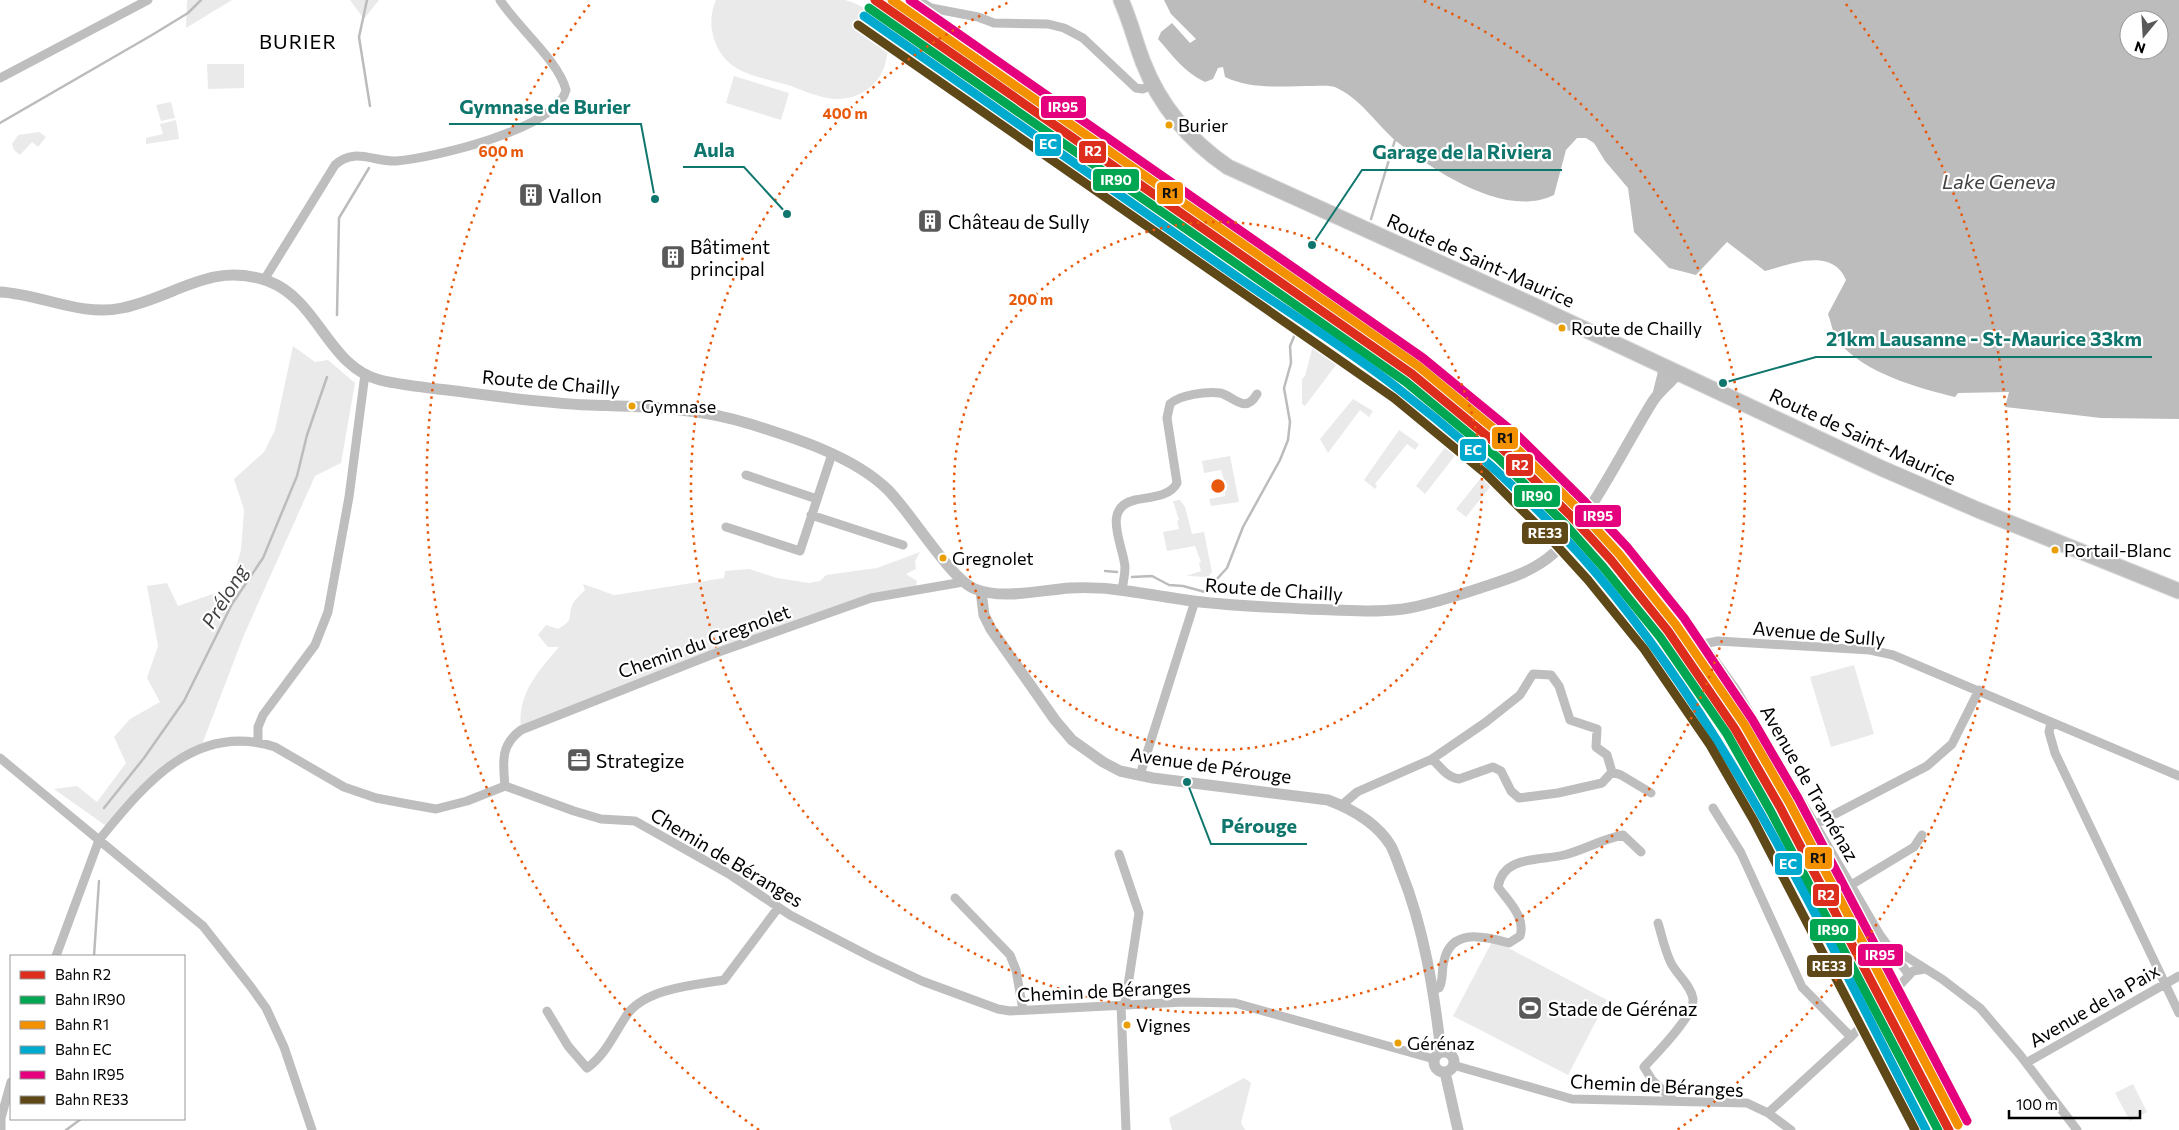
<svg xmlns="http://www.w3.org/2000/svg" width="2179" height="1130" font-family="Commissioner,sans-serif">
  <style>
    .green { fill: #eaeaea }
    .water { fill: #bcbcbc; fill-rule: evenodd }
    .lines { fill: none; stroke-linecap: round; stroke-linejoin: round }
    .stream { stroke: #bcbcbc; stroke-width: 2.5 }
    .primary-casing { stroke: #dbdbdb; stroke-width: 17 }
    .minor { stroke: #bebebe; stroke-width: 9 }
    .tertiary { stroke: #bebebe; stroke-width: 11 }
    .primary { stroke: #bdbdbd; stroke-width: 15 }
    .rail-1-casing { stroke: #fff; stroke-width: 12 }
    .rail-2-casing { stroke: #fff; stroke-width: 12 }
    .rail-3-casing { stroke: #fff; stroke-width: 12 }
    .rail-4-casing { stroke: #fff; stroke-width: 12 }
    .rail-5-casing { stroke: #fff; stroke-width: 12 }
    .rail-6-casing { stroke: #fff; stroke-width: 12 }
    .rail-1 { stroke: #dd2e1d; stroke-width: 9 }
    .rail-2 { stroke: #00a651; stroke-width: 9 }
    .rail-3 { stroke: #f39100; stroke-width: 9 }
    .rail-4 { stroke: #00a9ce; stroke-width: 9 }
    .rail-5 { stroke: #e5007d; stroke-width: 9 }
    .rail-6 { stroke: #5f4817; stroke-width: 9 }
    .ring { fill: none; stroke: #e8590c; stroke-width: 2.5; stroke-dasharray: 2.5 5 }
    .bus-dot { fill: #eb9e00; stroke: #fff; stroke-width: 2 }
    .labels { text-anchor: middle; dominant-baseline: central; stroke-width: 4.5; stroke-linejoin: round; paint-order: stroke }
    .bus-label { font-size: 18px; fill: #000; stroke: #fff; text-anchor: start }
    .poi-label { font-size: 19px; fill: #000; stroke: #fff; text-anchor: start }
    .street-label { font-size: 19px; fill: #000; stroke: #fff }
    .neighbourhood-label { font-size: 20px; letter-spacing: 1px; fill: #000; stroke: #fff }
    .water-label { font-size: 20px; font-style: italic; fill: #414141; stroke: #fff }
    .centre { fill: #e8590c; stroke: #fff; stroke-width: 2.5 }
    .ring-label { font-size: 15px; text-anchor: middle; font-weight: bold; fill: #e8590c; stroke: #fff; stroke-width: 4.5; stroke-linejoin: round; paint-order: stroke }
    .leader { fill: none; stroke: #0f766e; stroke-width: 2 }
    .callout-dot { fill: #0f766e; stroke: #fff; stroke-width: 2 }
    .callout-label { font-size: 20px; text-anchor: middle; font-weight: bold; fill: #0f766e; stroke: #fff; stroke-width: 4.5; stroke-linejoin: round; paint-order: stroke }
    .line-badge { stroke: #fff; stroke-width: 2 }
    .badge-label { font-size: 14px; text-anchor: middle; font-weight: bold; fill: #fff }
    .pale-badge-label { font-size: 14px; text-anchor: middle; font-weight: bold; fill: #111 }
  </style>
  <rect width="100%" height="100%" fill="#fff"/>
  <path class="green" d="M 187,0 L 232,0 L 186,28 Z
    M 350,0 L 379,0 L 364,19 Z
    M 716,0 L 845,0 C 867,7 884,17 887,42 C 891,73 868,100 836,99 C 820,99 801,89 785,84 C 771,80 752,77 738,69 C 714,56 705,24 716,0 Z
    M 207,64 L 244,64 L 244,88 L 208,89 Z
    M 734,76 L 789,93 L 781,120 L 726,103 Z
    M 171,102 L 175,118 L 161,121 L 156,105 Z
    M 176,120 L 179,139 L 146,144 L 146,138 L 163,134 L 160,124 Z
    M 39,132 L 46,137 L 38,147 L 32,142 L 20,155 L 14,150 L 12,144 L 18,135 Z
    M 1315,338 L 1350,358 L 1342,370 L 1336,365 L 1305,406 L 1302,404 L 1302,379 L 1305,376 Z
    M 293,346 L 315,362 L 328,360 L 355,383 L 341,463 L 315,476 L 244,635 L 201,747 L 152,780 L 109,828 L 54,789 L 77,786 L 97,802 L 126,763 L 114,737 L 130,719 L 160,702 L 147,678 L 158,646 L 147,586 L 167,583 L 178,606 L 230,588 L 241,550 L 244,510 L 234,479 L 264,452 L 275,430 Z
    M 1353,399 L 1373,411 L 1369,417 L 1360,410 L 1328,453 L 1320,439 Z
    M 1399,430 L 1419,444 L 1415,450 L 1407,444 L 1375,484 L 1377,486 L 1375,489 L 1364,480 Z
    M 1449,442 L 1469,454 L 1465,459 L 1457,453 L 1425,494 L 1416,486 Z
    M 1230,456 L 1239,502 L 1211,506 L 1209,499 L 1225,496 L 1224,487 L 1226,487 L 1221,470 L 1204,473 L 1202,461 Z
    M 1481,478 L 1491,486 L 1466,517 L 1456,509 Z
    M 1180,500 L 1185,507 L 1192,534 L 1204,532 L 1212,572 L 1208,577 L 1186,576 L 1201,571 L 1199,563 L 1201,562 L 1195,546 L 1167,551 L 1163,532 L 1179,529 L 1177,521 L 1179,520 L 1173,501 Z
    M 920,552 L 915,561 L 916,569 L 906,574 L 917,581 L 916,586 L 871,595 L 521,730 C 517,694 537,673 559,647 L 548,647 L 538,635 L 546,625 L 558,629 C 575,619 567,620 572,606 C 574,600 580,595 585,590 L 583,584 L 614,595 L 622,594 L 724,578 L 725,571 L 749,569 L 777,578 L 809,583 L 820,581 L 826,575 L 877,568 Z
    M 1854,665 L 1874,734 L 1831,747 L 1810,677 Z
    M 1493,940 L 1607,1000 L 1568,1075 L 1453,1016 Z
    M 1244,1078 L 1251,1083 L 1241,1123 L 1245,1130 L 1172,1130 L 1169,1118 Z
    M 2133,1084 L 2147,1112 L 2130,1121 L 2115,1093 Z"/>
  <path class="water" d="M 1164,0 L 2179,0 L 2179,419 L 2101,418 L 2005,407 L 2009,392 L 1958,393 L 1955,397 C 1918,388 1864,373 1839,342 C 1833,335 1831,322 1828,314 L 1846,280 C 1832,247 1792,264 1765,271 L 1727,242 L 1696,275 L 1669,268 L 1634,232 L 1628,188 L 1605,161 L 1594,143 L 1586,138 L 1577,138 L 1566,150 L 1554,195 C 1505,219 1434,171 1396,141 C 1376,124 1362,100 1337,88 C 1331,85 1321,86 1314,86 C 1285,86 1252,90 1225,77 L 1223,67 L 1218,68 L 1213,79 L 1205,82 C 1184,72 1173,56 1158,39 L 1161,32 L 1172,23 L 1190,43 L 1196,39 L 1171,14 ZM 2129,20 L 2159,20 L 2159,50 L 2129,50 Z"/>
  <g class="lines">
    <path class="stream" d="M 367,0 L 359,37 L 370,106
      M 0,123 L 152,35 L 188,13 L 201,0
      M 1371,219 L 1395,140
      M 337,315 L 339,218 L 369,168
      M 1105,571 L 1117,572
      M 1132,577 L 1152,576 L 1169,585 L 1183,586 L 1205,592 L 1227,568 L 1243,527 L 1280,460 L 1288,440 L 1290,422 L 1284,388 L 1291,363 L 1290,346 L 1296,332
      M 104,808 L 144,758 L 184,701 L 232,604 L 263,558 L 297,476 L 307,435 L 327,377
      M 94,956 L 99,881
      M 66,1130 L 81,1119"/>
    <defs>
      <path id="primary" d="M 1121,0 C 1130,20 1135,41 1143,62 C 1160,106 1190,141 1228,167 L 1533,305 L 1881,468 L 1978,510 L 2179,591"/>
    </defs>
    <use href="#primary" class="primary-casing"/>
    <path class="minor" d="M 918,0 L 931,8 L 978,17 L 994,23 L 1048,24 L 1064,28 L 1083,38 L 1136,88 L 1143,89 L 1153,84
      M 0,78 L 148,0
      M 264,280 L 335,165 C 354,147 374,162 396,161 C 433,158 557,129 566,90 C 558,60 518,28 500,0
      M 746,475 L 817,499
      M 1591,503 L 1603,515 L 1660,598 L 1703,644 L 1737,691 L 1880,935 L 1909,975
      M 811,515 L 903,545
      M 726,527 L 800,551 L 832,454
      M 1567,538 L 1604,565 L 1650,632 L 1728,755
      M 1122,590 C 1123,583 1125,575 1125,567 C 1123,544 1101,508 1135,500 C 1149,497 1170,497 1177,483 L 1167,418 L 1170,404 C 1179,395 1207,391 1220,393 C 1234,396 1245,415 1257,394
      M 1703,644 L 1718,641 L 1870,650 L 1893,655 L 2179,776
      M 2051,722 L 2049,732 L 2055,753 L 2179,1013
      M 258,743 L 258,727 L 263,715 L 315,645 L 328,612 L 349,497 L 365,374
      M 0,758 L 99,840 C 144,785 195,721 275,747 L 344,787 L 376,798 L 408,804 L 436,809 L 467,801 L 505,786 L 574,811 L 601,819 L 635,821 L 729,874 L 790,915 L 871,957 L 922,981 L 998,1009 L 1010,1011 L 1184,1002 L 1235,1003 L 1434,1059
      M 1612,772 L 1621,775 L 1651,793
      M 1140,775 L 1195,601
      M 505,786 C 503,763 500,745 521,730 L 716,653 L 871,598 L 963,582
      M 1342,805 L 1357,792 L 1432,759 L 1486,722 L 1520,695 L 1533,674 L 1551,675 L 1559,686 L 1570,720 L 1597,729 L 1596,747 L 1607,755 L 1612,772 L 1602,783 L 1558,793 L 1519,798 L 1511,791 L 1501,771 L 1493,767 L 1459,779 C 1446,777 1441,767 1432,759
      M 1713,808 L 1741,853 L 1802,987 L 1851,1037
      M 1816,824 L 1927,766 L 1952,744 L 1979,690
      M 1119,854 L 1139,913 L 1125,1005
      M 1851,885 L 1914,847 L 1922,835
      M 955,898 L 1010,955 L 1016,970 L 1023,1010
      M 1658,923 C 1662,936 1665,951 1671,963 C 1677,975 1691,985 1693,999 C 1695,1015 1655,1055 1644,1067 L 1652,1080 L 1674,1101
      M 1894,949 L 1942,979 L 1980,1008 L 2020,1055 L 2077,1130
      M 56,956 L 99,840 L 203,926 L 251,987 L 266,1008 L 284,1047 L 312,1130
      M 1432,990 L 1439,988 C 1444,979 1441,971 1444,961 C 1451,928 1484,936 1509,943 L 1520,936 C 1526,917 1508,901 1498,887 C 1503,855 1540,861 1564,855 C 1584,850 1602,839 1623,835 L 1641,852
      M 1121,1005 L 1126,1130
      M 547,1011 L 568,1046 L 587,1068 C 607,1054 615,1031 629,1012 C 649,988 695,985 724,980 L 778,908
      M 1865,1022 L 1922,1130
      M 2026,1063 L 2179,976
      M 1453,1065 L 1572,1099 L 1747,1103 L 1768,1113 L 1791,1130
      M 1768,1113 L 1851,1037 L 1913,971 L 1925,969
      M 1,1130 L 1,1118 L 11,1082"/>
    <path class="tertiary" d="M 0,292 C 41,294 81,317 122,308 C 176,297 210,261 268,281 C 319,300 328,367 380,380 C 405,386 431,388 456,391 C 500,397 544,403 589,405 C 644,407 697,407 750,424 C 795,438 853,456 887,489 C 910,511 950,579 975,589 C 1003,600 1041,590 1070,588 C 1089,587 1108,588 1127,591 C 1149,594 1171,598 1193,601 C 1231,606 1269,607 1307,609 C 1339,610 1371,613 1403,609 C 1428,605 1452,597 1477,589 C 1504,580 1532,573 1554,553 C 1592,516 1624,447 1653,401 C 1660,390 1671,383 1678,373
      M 1658,394 L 1665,366
      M 981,591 L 984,615 L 991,629 L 1055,720 L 1072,740 L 1103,762 L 1120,771 L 1153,778 L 1328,800 C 1352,809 1377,823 1391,846 C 1395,854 1398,863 1401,871 C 1424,928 1434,991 1441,1052
      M1434 1062a10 10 0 1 1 20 0a10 10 0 1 1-20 0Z
      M 1445,1072 L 1458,1130"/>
    <use href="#primary" class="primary"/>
    <defs>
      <path id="rail-1" d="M 875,0 L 1412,374 L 1505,451 L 1570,515 L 1611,560 L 1668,631 L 1735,729 L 1780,807 L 1949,1130"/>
      <path id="rail-2" d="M 869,8 L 1406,382 L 1498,458 L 1563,522 L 1603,567 L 1660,637 L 1727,734 L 1771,812 L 1938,1130"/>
      <path id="rail-3" d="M 892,0 L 1418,366 L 1511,443 L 1577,508 L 1619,554 L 1676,625 L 1744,724 L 1789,802 L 1958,1125"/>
      <path id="rail-4" d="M 864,16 C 987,102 1110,188 1233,274 C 1289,313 1348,349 1401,391 C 1472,446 1539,506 1597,574 C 1737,740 1827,939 1926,1130"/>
      <path id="rail-5" d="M 910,0 L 1423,358 L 1518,436 L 1585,502 L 1627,547 L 1684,618 L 1752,719 L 1798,798 L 1967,1121"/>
      <path id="rail-6" d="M 858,25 L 1394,398 L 1485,473 L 1548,536 L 1588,580 L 1644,649 L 1710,745 L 1754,821 L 1915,1130"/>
    </defs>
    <use href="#rail-1" class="rail-1-casing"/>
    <use href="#rail-2" class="rail-2-casing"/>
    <use href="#rail-3" class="rail-3-casing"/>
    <use href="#rail-4" class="rail-4-casing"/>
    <use href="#rail-5" class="rail-5-casing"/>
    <use href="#rail-6" class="rail-6-casing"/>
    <use href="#rail-1" class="rail-1"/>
    <use href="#rail-2" class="rail-2"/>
    <use href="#rail-3" class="rail-3"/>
    <use href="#rail-4" class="rail-4"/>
    <use href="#rail-5" class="rail-5"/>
    <use href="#rail-6" class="rail-6"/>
  </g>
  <g class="ring">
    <circle cx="1218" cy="486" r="264"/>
    <path d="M1424 1A527 527 0 1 1 1012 1"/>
    <path d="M759 1130A791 791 0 0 1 590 4M1846 4A791 791 0 0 1 1677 1130"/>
  </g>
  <defs>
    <symbol id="building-square" viewBox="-11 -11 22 22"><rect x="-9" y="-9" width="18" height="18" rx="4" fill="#595959" stroke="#fff"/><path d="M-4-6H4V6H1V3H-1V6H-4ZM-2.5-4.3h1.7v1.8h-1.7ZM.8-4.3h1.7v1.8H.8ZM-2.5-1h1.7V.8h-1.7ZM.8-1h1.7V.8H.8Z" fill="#fff"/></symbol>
    <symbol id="office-square" viewBox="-11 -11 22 22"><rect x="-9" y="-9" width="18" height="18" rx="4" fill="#595959" stroke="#fff"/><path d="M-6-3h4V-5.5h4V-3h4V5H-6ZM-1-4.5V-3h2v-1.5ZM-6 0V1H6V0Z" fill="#fff"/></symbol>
    <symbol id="stadium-square" viewBox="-11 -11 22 22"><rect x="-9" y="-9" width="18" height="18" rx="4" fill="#595959" stroke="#fff"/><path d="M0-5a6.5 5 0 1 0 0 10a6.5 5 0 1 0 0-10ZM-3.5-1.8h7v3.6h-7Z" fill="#fff"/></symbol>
  </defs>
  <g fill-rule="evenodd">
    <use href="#building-square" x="517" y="181" width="28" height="28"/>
    <use href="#building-square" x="916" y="207" width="28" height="28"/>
    <use href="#building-square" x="659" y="243" width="28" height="28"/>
    <use href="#office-square" x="565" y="746" width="28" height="28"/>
    <use href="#stadium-square" x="1516" y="994" width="28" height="28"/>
  </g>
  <g class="bus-dot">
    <circle cx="1169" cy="125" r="4.5"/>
    <circle cx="1562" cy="328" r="4.5"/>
    <circle cx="632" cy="406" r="4.5"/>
    <circle cx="2055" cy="550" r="4.5"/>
    <circle cx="943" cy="558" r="4.5"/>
    <circle cx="1127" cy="1025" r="4.5"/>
    <circle cx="1398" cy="1043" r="4.5"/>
  </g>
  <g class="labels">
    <g class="bus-label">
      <text x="1178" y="125">Burier</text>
      <text x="1571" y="328">Route de Chailly</text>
      <text x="641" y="406">Gymnase</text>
      <text x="2064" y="550">Portail-Blanc</text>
      <text x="952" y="558">Gregnolet</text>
      <text x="1136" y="1025">Vignes</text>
      <text x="1407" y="1043">Gérénaz</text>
    </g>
    <g class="poi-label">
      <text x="548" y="195">Vallon</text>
      <text x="948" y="221">Château de Sully</text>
      <text x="690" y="246">Bâtiment<tspan x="690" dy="22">principal</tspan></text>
      <text x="596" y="760">Strategize</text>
      <text x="1548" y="1008">Stade de Gérénaz</text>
    </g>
    <g class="street-label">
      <text transform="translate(1481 260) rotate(24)">Route de Saint-Maurice</text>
      <text transform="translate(551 382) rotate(5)">Route de Chailly</text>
      <text transform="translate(1863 436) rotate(25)">Route de Saint-Maurice</text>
      <text transform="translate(1274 589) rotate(4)">Route de Chailly</text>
      <text transform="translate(1819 633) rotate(5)">Avenue de Sully</text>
      <text transform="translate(704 641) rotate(-20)">Chemin du Gregnolet</text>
      <text transform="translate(1211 765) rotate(8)">Avenue de Pérouge</text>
      <text transform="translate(1810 783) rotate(60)">Avenue de Traménaz</text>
      <text transform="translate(727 857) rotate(31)">Chemin de Béranges</text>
      <text transform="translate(1104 990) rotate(-3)">Chemin de Béranges</text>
      <text transform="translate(2094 1005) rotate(-30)">Avenue de la Paix</text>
      <text transform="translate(1657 1085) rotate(3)">Chemin de Béranges</text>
    </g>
    <g class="neighbourhood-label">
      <text x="298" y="41">BURIER</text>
    </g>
    <g class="water-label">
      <text x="1999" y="181">Lake Geneva</text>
      <text transform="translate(224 596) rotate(-59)">Prélong</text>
    </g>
  </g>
  <circle cx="1218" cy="486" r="8" class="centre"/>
  <g class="ring-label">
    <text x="845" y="119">400 m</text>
    <text x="501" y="157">600 m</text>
    <text x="1031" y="305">200 m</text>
  </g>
  <path class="leader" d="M655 199L641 124H449M787 214L744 167H683M1312 245L1362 170H1562M1723 383L1816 357H2152M1187 782L1211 844H1307"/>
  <g class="callout-dot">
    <circle cx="655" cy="199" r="5"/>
    <circle cx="787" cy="214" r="5"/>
    <circle cx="1312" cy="245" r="5"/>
    <circle cx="1723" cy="383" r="5"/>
    <circle cx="1187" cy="782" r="5"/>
  </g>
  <g class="callout-label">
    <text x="545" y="114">Gymnase de Burier</text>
    <text x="714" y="157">Aula</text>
    <text x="1462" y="159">Garage de la Riviera</text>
    <text x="1984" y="346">21km Lausanne - St-Maurice 33km</text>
    <text x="1259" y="833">Pérouge</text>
  </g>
  <g class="line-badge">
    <rect x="1040" y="95" width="47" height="24" rx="5" fill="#e5007d"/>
    <rect x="1034" y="133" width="28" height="24" rx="5" fill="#00a9ce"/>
    <rect x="1078" y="140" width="29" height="24" rx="5" fill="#dd2e1d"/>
    <rect x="1092" y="168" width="48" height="24" rx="5" fill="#00a651"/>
    <rect x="1156" y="181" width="28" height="24" rx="5" fill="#f39100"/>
    <rect x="1491" y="426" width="28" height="24" rx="5" fill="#f39100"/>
    <rect x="1459" y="438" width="28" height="24" rx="5" fill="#00a9ce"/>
    <rect x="1505" y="453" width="29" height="24" rx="5" fill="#dd2e1d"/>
    <rect x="1513" y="484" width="48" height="24" rx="5" fill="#00a651"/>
    <rect x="1574" y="504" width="48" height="24" rx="5" fill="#e5007d"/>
    <rect x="1521" y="521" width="48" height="24" rx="5" fill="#5f4817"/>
    <rect x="1804" y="846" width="29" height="24" rx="5" fill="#f39100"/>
    <rect x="1774" y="852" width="29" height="24" rx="5" fill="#00a9ce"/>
    <rect x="1812" y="883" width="28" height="24" rx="5" fill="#dd2e1d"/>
    <rect x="1809" y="918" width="48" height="24" rx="5" fill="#00a651"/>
    <rect x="1857" y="943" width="47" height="24" rx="5" fill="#e5007d"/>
    <rect x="1806" y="954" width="47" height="24" rx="5" fill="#5f4817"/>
  </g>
  <g class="badge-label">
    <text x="1063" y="112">IR95</text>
    <text x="1048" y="149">EC</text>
    <text x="1093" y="156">R2</text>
    <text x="1116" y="185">IR90</text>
    <text x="1473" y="455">EC</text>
    <text x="1520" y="470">R2</text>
    <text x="1537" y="501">IR90</text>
    <text x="1598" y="521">IR95</text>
    <text x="1545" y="538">RE33</text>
    <text x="1788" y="869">EC</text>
    <text x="1826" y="900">R2</text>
    <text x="1833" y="935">IR90</text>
    <text x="1880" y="960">IR95</text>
    <text x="1829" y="971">RE33</text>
  </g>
  <g class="pale-badge-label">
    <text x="1170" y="198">R1</text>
    <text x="1505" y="443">R1</text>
    <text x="1818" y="863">R1</text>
  </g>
  <rect x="10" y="955" width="175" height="165" fill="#ffffff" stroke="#999999"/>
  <rect x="20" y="971" width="25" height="8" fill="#dd2e1d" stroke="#999999"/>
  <text x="55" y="980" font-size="15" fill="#000000">Bahn R2</text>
  <rect x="20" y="996" width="25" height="8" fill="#00a651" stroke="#999999"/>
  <text x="55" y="1005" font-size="15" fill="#000000">Bahn IR90</text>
  <rect x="20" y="1021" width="25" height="8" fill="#f39100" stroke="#999999"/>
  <text x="55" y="1030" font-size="15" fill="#000000">Bahn R1</text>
  <rect x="20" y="1046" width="25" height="8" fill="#00a9ce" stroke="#999999"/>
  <text x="55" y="1055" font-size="15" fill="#000000">Bahn EC</text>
  <rect x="20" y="1071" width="25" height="8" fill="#e5007d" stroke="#999999"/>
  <text x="55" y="1080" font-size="15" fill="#000000">Bahn IR95</text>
  <rect x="20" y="1096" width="25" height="8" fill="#5f4817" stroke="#999999"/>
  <text x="55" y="1105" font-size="15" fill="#000000">Bahn RE33</text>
  <g transform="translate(2144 35) rotate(198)"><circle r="24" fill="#ffffff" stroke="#999999"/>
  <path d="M0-4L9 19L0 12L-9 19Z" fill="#595959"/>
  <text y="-8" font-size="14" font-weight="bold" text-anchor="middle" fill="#000000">N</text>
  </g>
  <path d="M2009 1110v8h131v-8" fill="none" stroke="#000000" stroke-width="2.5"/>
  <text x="2016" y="1110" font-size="15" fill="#000000" stroke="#ffffff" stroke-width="4" paint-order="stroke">100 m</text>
</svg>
